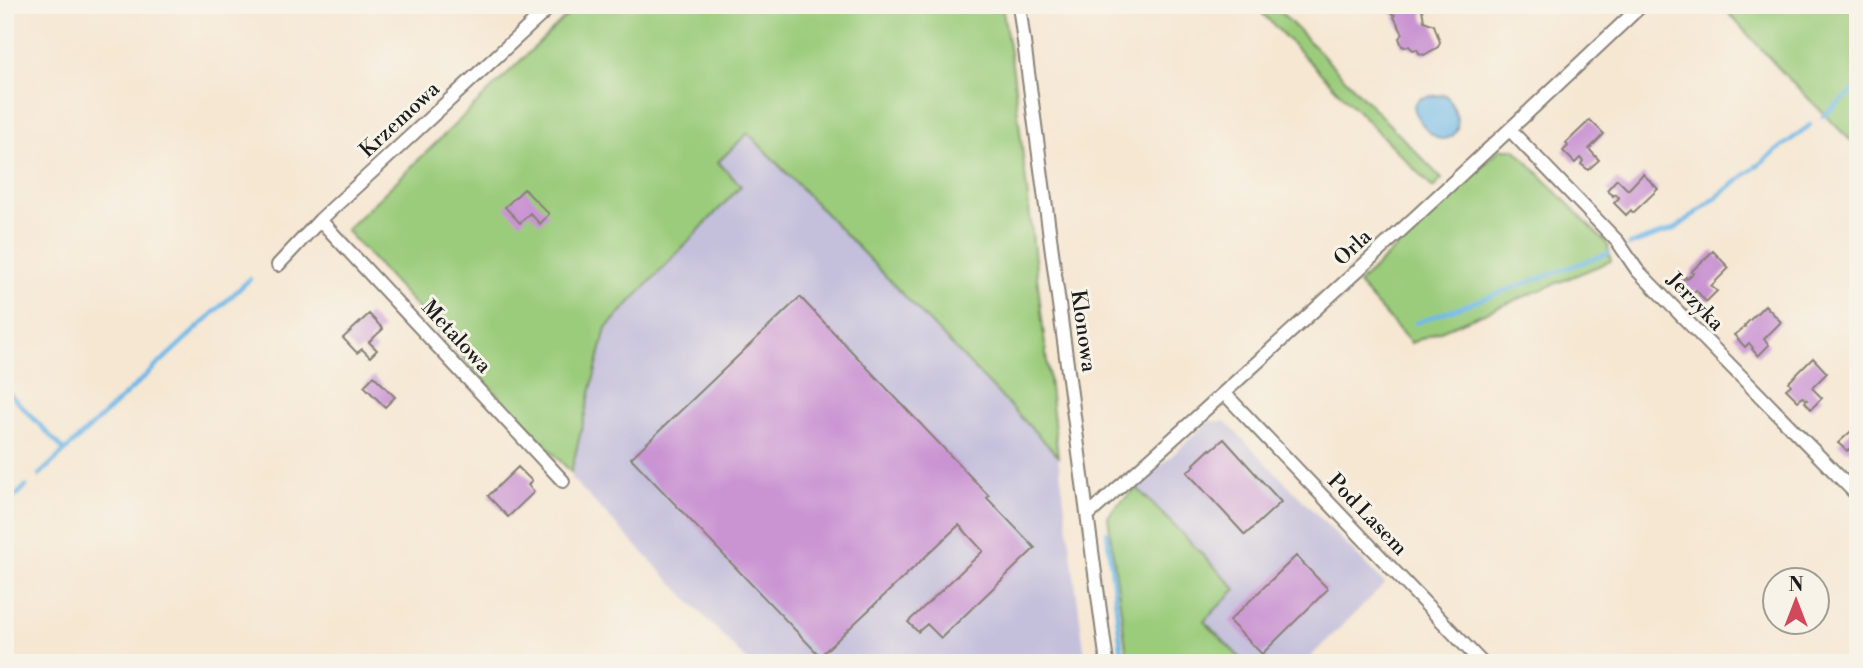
<svg xmlns="http://www.w3.org/2000/svg" width="1863" height="668" font-family="'Libre Bodoni',serif">
  <style>
    .industrial { fill: #c4c0db }
    .green { fill: #9bcc7b; stroke: #5c744c; stroke-width: 2 }
    .water { fill: #6fb9e8; stroke: #466a82; stroke-width: 2 }
    .lines { fill: none; stroke-linecap: round; stroke-linejoin: round }
    .stream { stroke: #6fb9e8; stroke-width: 4.5 }
    .building { fill: #ca94d3 }
    .street-casing { stroke: #898278; stroke-width: 16 }
    .street { stroke: #fff; stroke-width: 12 }
    .labels { text-anchor: middle; dominant-baseline: central; stroke-width: 6; stroke-linejoin: round; paint-order: stroke }
    .street-label { font-size: 21px; fill: #1c1c1c; stroke: #f7f3e8 }
  </style>
  <rect width="100%" height="100%" fill="#f7f3e8"/>
  <filter id="ink" filterUnits="userSpaceOnUse"><feTurbulence type="fractalNoise" baseFrequency=".0143" numOctaves="2"/><feDisplacementMap in="SourceGraphic" scale="14" xChannelSelector="R" yChannelSelector="G"/><feConvolveMatrix kernelMatrix="1 2 1 2 8 2 1 2 1" color-interpolation-filters="sRGB"/></filter>
  <filter id="wash" filterUnits="userSpaceOnUse"><feTurbulence type="fractalNoise" baseFrequency=".00686" numOctaves="4" result="noise"/><feDisplacementMap in="SourceGraphic" scale="28" xChannelSelector="R" yChannelSelector="G"/><feGaussianBlur stdDeviation="1.57" result="paint"/><feColorMatrix in="noise" values="0 0 0 0 0 0 0 0 0 0 0 0 0 0 0 0 0 1.4 0 .05"/><feComposite in="paint" operator="in"/></filter>
  <g filter="url(#wash)">
    <rect width="100%" height="100%" fill="#f6e7d3"/>
    <path class="industrial" d="M 748,133 L 1058,456 L 1086,663 L 749,663 L 573,480 L 571,472 L 606,328 L 741,186 L 718,162 Z
      M 1209,421 L 1225,421 L 1385,584 L 1304,663 L 1245,663 L 1204,621 L 1236,589 L 1137,488 Z"/>
    <path class="green" d="M 578,5 L 1002,5 L 1013,71 L 1058,456 L 748,133 L 718,162 L 741,186 L 606,328 L 571,472 L 502,400 L 346,230 Z
      M 1254,5 L 1274,5 L 1442,179 L 1433,188 Z
      M 1721,5 L 1858,5 L 1858,148 L 1785,75 Z
      M 1500,149 L 1515,149 L 1608,245 L 1611,261 L 1411,343 L 1358,284 Z
      M 1137,488 L 1236,589 L 1204,621 L 1245,663 L 1128,663 L 1108,517 L 1114,508 Z"/>
    <path class="water" d="M 1444,94 C 1453,100 1464,128 1452,136 C 1448,139 1445,139 1440,139 C 1428,134 1415,118 1414,105 C 1421,93 1434,98 1444,94 Z"/>
    <g class="lines">
      <path class="stream" d="M 1823,116 L 1858,88
        M 1629,245 L 1675,229 L 1810,125
        M 1416,323 L 1609,253
        M 5,389 L 65,451
        M 39,475 L 250,279
        M 5,506 L 26,486
        M 1107,532 L 1123,663"/>
    </g>
    <g id="blocks">
      <path class="building" d="M 1379,5 L 1414,5 L 1422,9 L 1424,21 L 1434,25 L 1440,42 L 1438,47 L 1424,55 L 1419,53 L 1417,49 L 1413,50 L 1409,46 L 1405,47 L 1402,46 L 1399,38 L 1403,34 L 1394,17 L 1395,15 L 1380,8 Z
        M 1590,120 L 1604,134 L 1589,149 L 1599,160 L 1588,170 L 1581,164 L 1583,161 L 1580,158 L 1575,163 L 1563,151 L 1568,146 L 1566,143 Z
        M 1643,174 L 1658,189 L 1633,213 L 1631,210 L 1626,215 L 1614,203 L 1619,198 L 1615,194 L 1613,196 L 1607,190 L 1617,179 L 1628,190 Z
        M 524,189 L 549,214 L 540,224 L 530,213 L 520,223 L 505,207 Z
        M 1713,251 L 1729,268 L 1711,286 L 1717,291 L 1706,302 L 1696,290 L 1693,293 L 1681,282 L 1686,277 L 1687,279 L 1693,273 L 1691,272 Z
        M 800,297 L 989,496 L 987,498 L 1035,548 L 941,638 L 927,624 L 918,632 L 908,622 L 983,551 L 959,525 L 820,656 L 631,458 Z
        M 1765,305 L 1781,322 L 1764,339 L 1769,345 L 1758,356 L 1752,349 L 1753,348 L 1749,343 L 1745,347 L 1734,335 L 1745,327 L 1744,326 Z
        M 369,314 L 383,329 L 369,342 L 377,350 L 370,357 L 362,349 L 357,353 L 343,338 Z
        M 1813,358 L 1827,373 L 1812,388 L 1822,398 L 1811,409 L 1805,402 L 1807,400 L 1803,397 L 1798,401 L 1786,389 L 1791,385 L 1789,382 Z
        M 374,376 L 395,397 L 385,407 L 364,386 Z
        M 1858,425 L 1858,465 L 1853,460 L 1856,457 L 1849,449 L 1847,451 L 1838,443 Z
        M 1224,439 L 1281,502 L 1245,535 L 1187,472 L 1195,465 L 1194,464 L 1210,449 L 1211,450 Z
        M 518,467 L 532,481 L 528,485 L 534,492 L 508,517 L 488,496 Z
        M 1296,556 L 1328,589 L 1262,654 L 1229,621 Z"/>
    </g>
  </g>
  <g filter="url(#ink)">
    <use href="#blocks" fill-opacity="0" stroke="#898278" stroke-width="2"/>
    <g class="lines">
      <defs>
        <path id="street" d="M 1019,5 L 1107,663
          M 1510,130 L 1618,242 L 1637,270 L 1858,496
          M 320,220 L 563,481
          M 278,265 L 320,220 L 552,5
          M 1224,393 L 1482,663
          M 1088,515 C 1275,348 1459,178 1642,5"/>
      </defs>
      <use href="#street" class="street-casing"/>
      <use href="#street" class="street"/>
    </g>
  </g>
  <g class="labels">
    <g class="street-label">
      <text transform="translate(400 120) rotate(-43)">Krzemowa</text>
      <text transform="translate(1353 248) rotate(-43)">Orla</text>
      <text transform="translate(1695 302) rotate(46)">Jerzyka</text>
      <text transform="translate(1083 331) rotate(82)">Klonowa</text>
      <text transform="translate(456 337) rotate(47)">Metalowa</text>
      <text transform="translate(1367 515) rotate(46)">Pod Lasem</text>
    </g>
  </g>
  <rect width="1863" height="668" fill="none" stroke="#f7f3e8" stroke-width="28"/>
  <g transform="translate(1796 601)"><circle r="33" fill="#f7f3e8" stroke="#9f9d96" stroke-width="2"/>
  <path d="M0-5L12 26L0 18L-12 26Z" fill="#d1495b"/>
  <text y="-10" font-size="19" font-weight="bold" text-anchor="middle" fill="#1c1c1c">N</text>
  </g>
</svg>
